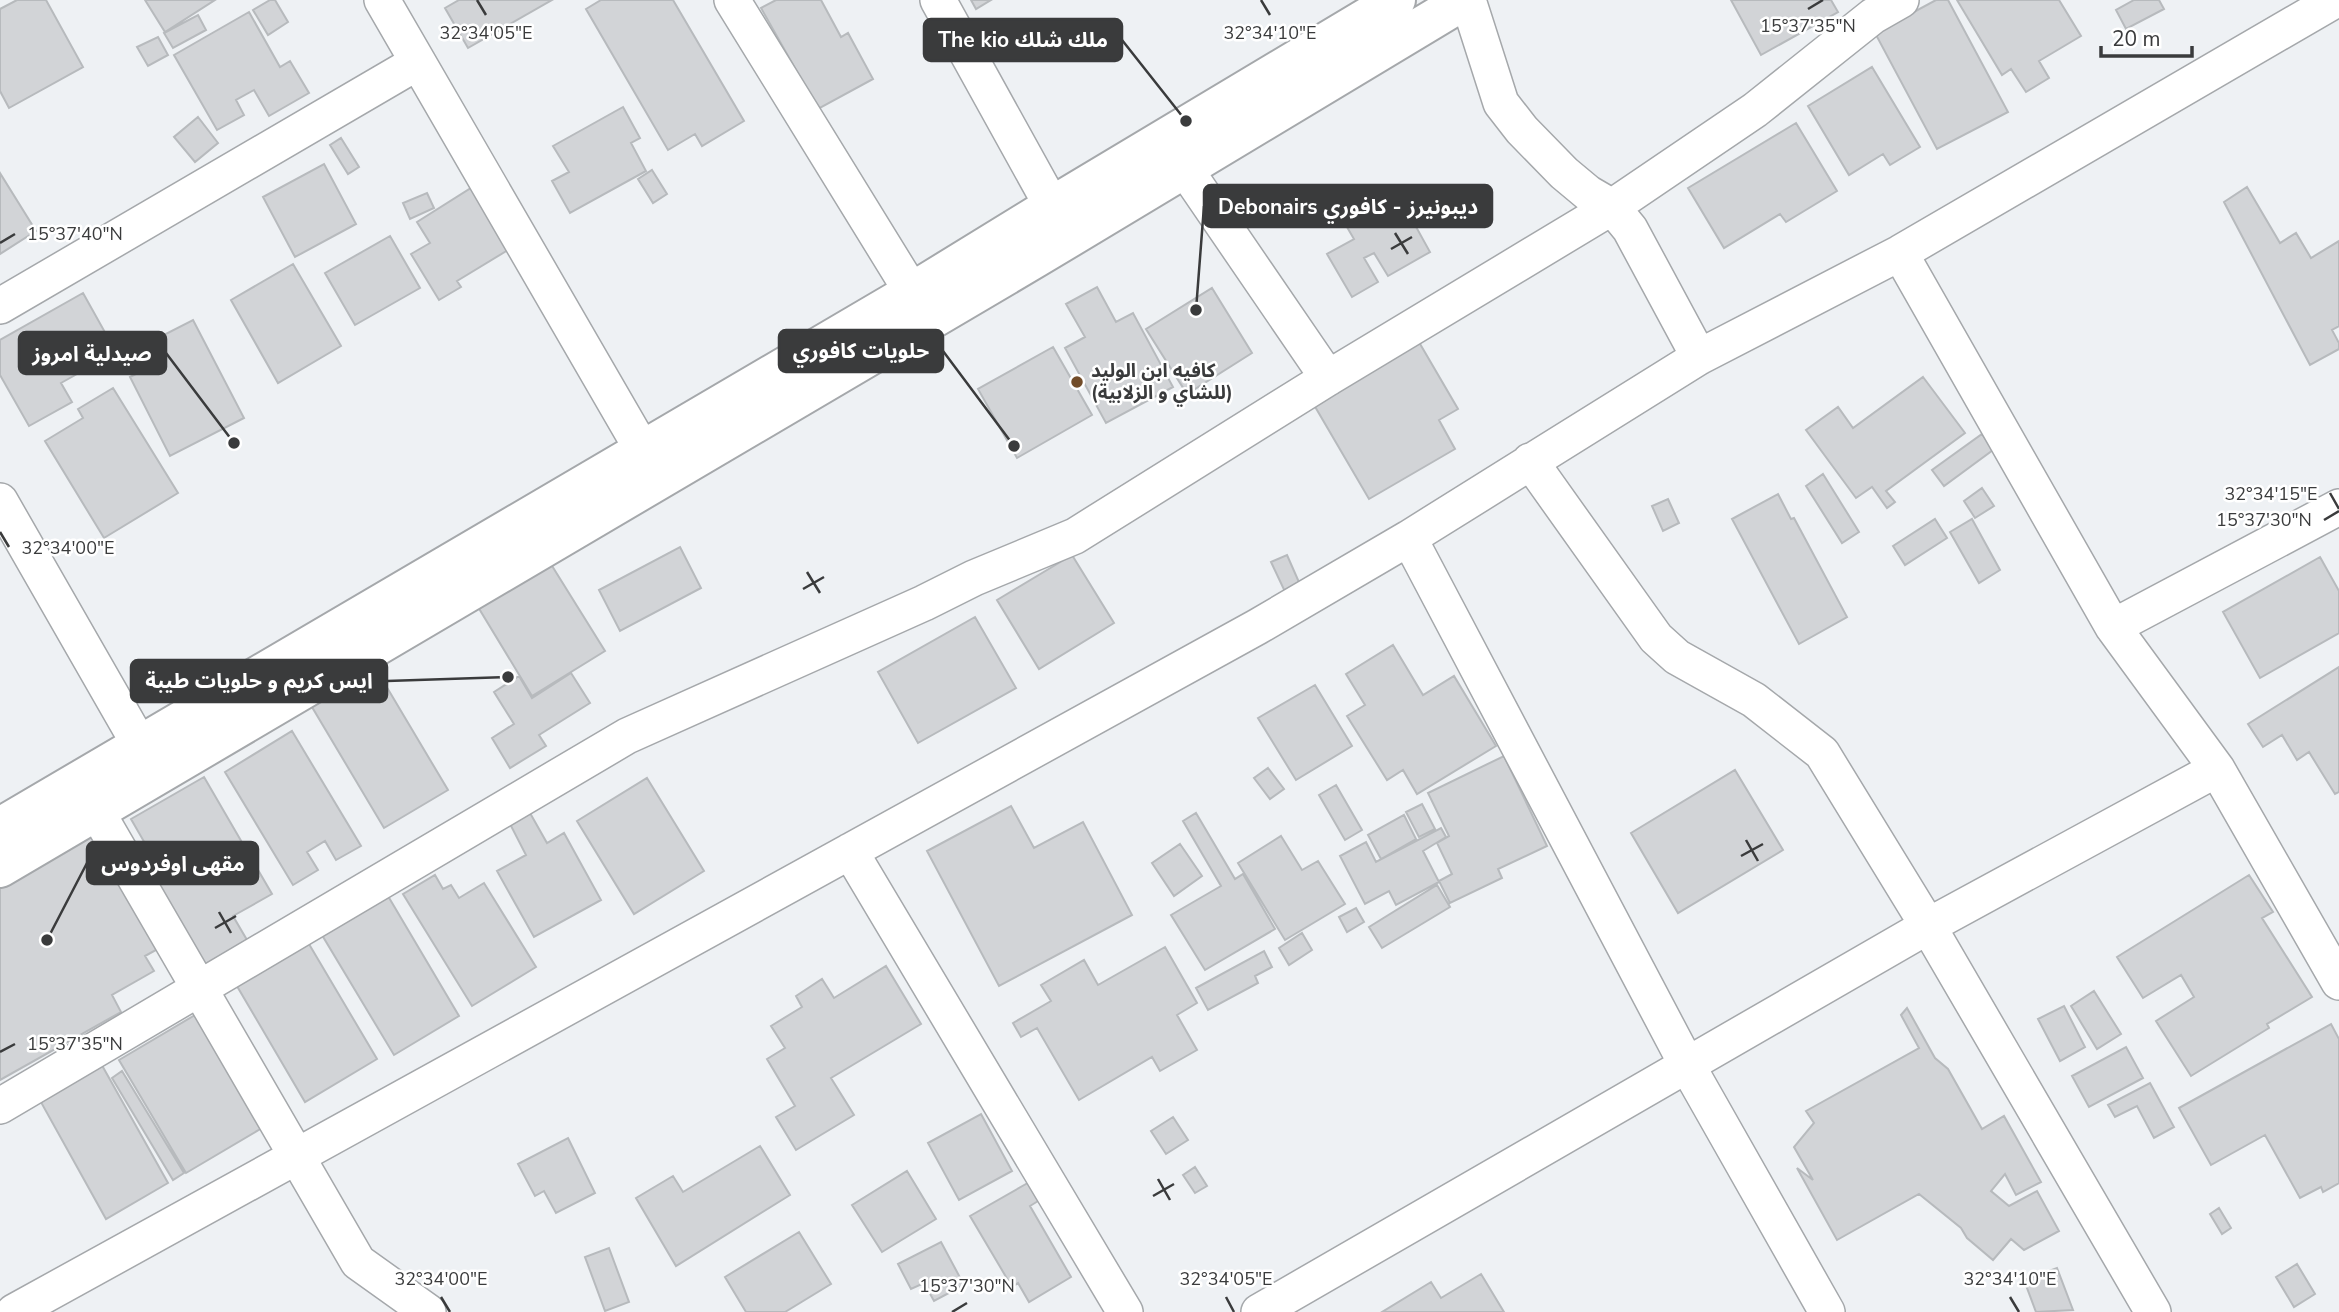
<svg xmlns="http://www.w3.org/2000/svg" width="2339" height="1312" font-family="'Nunito Sans','Noto Sans Arabic',sans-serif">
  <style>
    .building { fill: #d2d4d7; stroke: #b7babd; stroke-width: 2 }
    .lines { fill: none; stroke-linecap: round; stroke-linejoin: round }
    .minor-casing { stroke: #a5a8ab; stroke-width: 38 }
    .tertiary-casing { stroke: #a5a8ab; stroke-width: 42 }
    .minor { stroke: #fff; stroke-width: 35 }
    .tertiary { stroke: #fff; stroke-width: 38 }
    .ticks { fill: none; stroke: #3a3b3c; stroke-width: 2.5 }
    .poi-dot { fill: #724c29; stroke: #fff; stroke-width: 2.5 }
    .labels { text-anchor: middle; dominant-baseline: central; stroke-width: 5; stroke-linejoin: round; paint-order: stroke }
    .poi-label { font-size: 19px; font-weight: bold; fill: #3a3b3c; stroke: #fff; text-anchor: start }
    .ticks-label { font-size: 18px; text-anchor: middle; fill: #3a3b3c; stroke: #fff; stroke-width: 5; stroke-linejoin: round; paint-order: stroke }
    .leader { fill: none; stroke: #3a3b3c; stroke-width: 2.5 }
    .callout-dot { fill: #3a3b3c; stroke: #fff; stroke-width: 2.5 }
    .callout { fill: #3a3b3c; stroke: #3a3b3c; stroke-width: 2.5 }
    .callout-label { font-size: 21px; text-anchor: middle; font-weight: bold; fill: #fff }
  </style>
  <rect width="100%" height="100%" fill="#eef1f4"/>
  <path class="building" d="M 17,0 L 46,0 L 83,67 L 9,108 L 0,91 L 0,9 Z
    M 145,0 L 215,0 L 165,32 Z
    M 270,0 L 275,0 L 288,22 L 268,35 L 253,10 Z
    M 459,0 L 552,0 L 468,48 L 445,8 Z
    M 601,0 L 673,0 L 744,121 L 702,146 L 695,134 L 668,150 L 586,9 Z
    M 776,0 L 821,0 L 841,37 L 848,33 L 873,79 L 818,109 L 761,8 Z
    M 971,0 L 991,0 L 976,9 Z
    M 1731,0 L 1831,0 L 1838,12 L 1761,55 Z
    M 1936,0 L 1948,0 L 2008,112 L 1937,149 L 1875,33 Z
    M 1957,0 L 2059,0 L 2081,36 L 2039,61 L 2049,78 L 2026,92 L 2011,69 L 2002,75 Z
    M 2134,0 L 2159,0 L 2164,9 L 2126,29 L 2116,10 Z
    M 249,12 L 280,67 L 290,61 L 309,93 L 269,116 L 254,90 L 236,100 L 244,115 L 217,130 L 174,55 Z
    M 198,15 L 206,30 L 173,48 L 164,33 Z
    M 158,37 L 168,55 L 148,66 L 137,47 Z
    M 1872,67 L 1920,147 L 1890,165 L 1883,154 L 1849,175 L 1808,106 Z
    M 623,107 L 640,138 L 631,143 L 646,171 L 570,213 L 552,181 L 569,172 L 553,146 Z
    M 198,117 L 218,143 L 195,162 L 174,137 Z
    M 1796,123 L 1837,191 L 1786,222 L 1780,214 L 1724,248 L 1688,188 Z
    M 341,138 L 359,167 L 348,174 L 330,145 Z
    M 324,164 L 356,224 L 295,257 L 263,197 Z
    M 652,170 L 667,194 L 653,203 L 638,179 Z
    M 0,173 L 36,231 L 0,254 Z
    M 2247,187 L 2280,243 L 2296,233 L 2311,258 L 2339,241 L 2339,326 L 2332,330 L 2339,343 L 2339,349 L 2310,365 L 2224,202 Z
    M 471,188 L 508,250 L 457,281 L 461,287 L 439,300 L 411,254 L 430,243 L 417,222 Z
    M 427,193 L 434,208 L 410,219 L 403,203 Z
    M 1399,196 L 1430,252 L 1388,276 L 1374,253 L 1364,258 L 1378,282 L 1352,297 L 1327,254 L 1354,239 L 1347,227 Z
    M 390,236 L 420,288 L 355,325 L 325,273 Z
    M 293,264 L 341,346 L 278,383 L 231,300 Z
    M 1097,287 L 1116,322 L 1133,313 L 1173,387 L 1106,423 L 1065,348 L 1085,337 L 1066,304 Z
    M 1212,288 L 1252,353 L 1187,394 L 1146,329 Z
    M 83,293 L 116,352 L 61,383 L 72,402 L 29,426 L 0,375 L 0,340 Z
    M 193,320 L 244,418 L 170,456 L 130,377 L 164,360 L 154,340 Z
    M 1416,337 L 1458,409 L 1439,420 L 1455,449 L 1369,499 L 1310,398 Z
    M 1053,347 L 1092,415 L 1017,458 L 978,389 Z
    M 1923,377 L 1965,433 L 1886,491 L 1895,502 L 1887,508 L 1872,487 L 1856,498 L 1806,430 L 1838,407 L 1853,428 Z
    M 113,388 L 178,493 L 104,538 L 45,441 L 83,418 L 78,409 Z
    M 1982,434 L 1993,450 L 1944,486 L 1932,470 Z
    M 1823,474 L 1859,532 L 1842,543 L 1806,486 Z
    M 1982,488 L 1994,506 L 1975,518 L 1964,501 Z
    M 1778,494 L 1791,519 L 1794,518 L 1847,617 L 1799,644 L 1732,519 Z
    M 1668,499 L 1679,523 L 1663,531 L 1652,506 Z
    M 1935,519 L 1947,538 L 1905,565 L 1893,546 Z
    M 1972,519 L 2000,570 L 1979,583 L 1950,532 Z
    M 680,547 L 701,588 L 620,631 L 599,590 Z
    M 544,553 L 605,651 L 532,696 L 472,597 Z
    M 1072,555 L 1114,623 L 1039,669 L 997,600 Z
    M 1287,555 L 1302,589 L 1287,596 L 1271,562 Z
    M 2320,557 L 2339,591 L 2339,633 L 2260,678 L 2223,612 Z
    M 975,617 L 1016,688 L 918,743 L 878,672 Z
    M 1393,645 L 1423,695 L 1454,676 L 1496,746 L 1417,794 L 1403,770 L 1387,780 L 1347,716 L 1365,705 L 1346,674 Z
    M 2339,667 L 2339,792 L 2335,794 L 2309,752 L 2297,760 L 2282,735 L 2263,747 L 2248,724 Z
    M 376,669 L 448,790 L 384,828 L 312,707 Z
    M 571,673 L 590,703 L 539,735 L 546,746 L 510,768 L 492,738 L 514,724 L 494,692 L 519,676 L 532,698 Z
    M 1315,685 L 1352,746 L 1296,780 L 1258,718 Z
    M 292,731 L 361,846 L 336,860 L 325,841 L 307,852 L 318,870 L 293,885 L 225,772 Z
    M 1504,756 L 1547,846 L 1498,869 L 1502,878 L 1450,903 L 1439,881 L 1452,874 L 1437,843 L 1449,836 L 1428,793 Z
    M 1268,768 L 1284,789 L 1270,799 L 1254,778 Z
    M 1735,770 L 1783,850 L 1678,913 L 1631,833 Z
    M 204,777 L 272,894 L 233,916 L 247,940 L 197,969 L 130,854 L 146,845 L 131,819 Z
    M 647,778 L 704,871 L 634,914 L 577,821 Z
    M 1336,785 L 1362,830 L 1345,840 L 1319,795 Z
    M 1422,804 L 1435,829 L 1419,837 L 1406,812 Z
    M 1011,806 L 1034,848 L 1083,822 L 1132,915 L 999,986 L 927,851 Z
    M 530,813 L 547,843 L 564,833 L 601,900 L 534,937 L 497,871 L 526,855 L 510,824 Z
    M 1196,813 L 1235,879 L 1243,874 L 1275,929 L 1205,970 L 1171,915 L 1221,886 L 1183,821 Z
    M 1404,815 L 1416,839 L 1381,859 L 1368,835 Z
    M 92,827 L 167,944 L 145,956 L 154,971 L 112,995 L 121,1012 L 0,1080 L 0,879 Z
    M 1441,828 L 1446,837 L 1423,851 L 1439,882 L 1396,905 L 1389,891 L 1365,904 L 1340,856 L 1366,842 L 1376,862 Z
    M 1281,836 L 1302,870 L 1318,861 L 1345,904 L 1285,940 L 1238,863 Z
    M 1180,844 L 1202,876 L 1174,896 L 1152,863 Z
    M 435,875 L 443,889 L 451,885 L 459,898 L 484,883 L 536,967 L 472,1006 L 403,894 Z
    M 2249,875 L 2273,912 L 2262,918 L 2312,997 L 2267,1024 L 2269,1028 L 2191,1076 L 2156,1021 L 2194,997 L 2181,975 L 2143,998 L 2117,957 Z
    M 1437,885 L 1450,907 L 1382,948 L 1369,927 Z
    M 388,896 L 459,1016 L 394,1055 L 322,935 Z
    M 1356,908 L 1364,922 L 1347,932 L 1339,917 Z
    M 1302,933 L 1312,950 L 1289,965 L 1279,948 Z
    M 306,939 L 377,1059 L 305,1102 L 234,981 Z
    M 1165,947 L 1197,1003 L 1177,1015 L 1197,1050 L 1160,1071 L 1152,1057 L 1079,1100 L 1037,1028 L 1021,1037 L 1013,1023 L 1051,1001 L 1041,985 L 1084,960 L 1098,985 Z
    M 1264,951 L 1272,967 L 1255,976 L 1258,983 L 1208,1010 L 1196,988 Z
    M 886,966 L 921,1024 L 831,1078 L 854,1115 L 796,1150 L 776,1117 L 795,1106 L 767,1059 L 785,1048 L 771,1026 L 802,1007 L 796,996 L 822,979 L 834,998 Z
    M 2094,991 L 2121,1034 L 2097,1049 L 2071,1006 Z
    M 2064,1006 L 2085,1047 L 2060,1061 L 2038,1019 Z
    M 1907,1008 L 1935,1058 L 1948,1069 L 1982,1129 L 2004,1116 L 2041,1182 L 2016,1195 L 2005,1174 L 1991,1191 L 2009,1206 L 2037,1191 L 2059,1231 L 2024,1250 L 2011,1239 L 1993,1260 L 1967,1238 L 1961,1228 L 1919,1194 L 1837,1240 L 1797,1168 L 1813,1180 L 1794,1147 L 1814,1123 L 1806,1111 L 1919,1048 L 1901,1015 Z
    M 195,1015 L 262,1128 L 186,1173 L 119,1060 Z
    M 2331,1024 L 2339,1039 L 2339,1183 L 2323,1192 L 2321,1187 L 2300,1198 L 2265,1135 L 2211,1165 L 2179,1108 Z
    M 2126,1047 L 2143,1078 L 2089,1107 L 2072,1076 Z
    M 99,1060 L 168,1183 L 106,1219 L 37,1095 Z
    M 122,1071 L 184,1173 L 173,1180 L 112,1078 Z
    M 2150,1083 L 2174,1127 L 2154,1138 L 2137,1106 L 2115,1117 L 2108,1105 Z
    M 981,1114 L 1012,1171 L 959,1200 L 928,1143 Z
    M 1173,1117 L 1188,1140 L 1166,1154 L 1151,1131 Z
    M 568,1138 L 595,1193 L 556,1213 L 544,1191 L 535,1196 L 518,1164 Z
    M 760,1146 L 790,1195 L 676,1266 L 636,1198 L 673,1176 L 683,1192 Z
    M 1195,1167 L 1207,1186 L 1195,1193 L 1183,1175 Z
    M 907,1171 L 936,1219 L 882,1252 L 852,1205 Z
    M 1033,1180 L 1043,1198 L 1030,1206 L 1071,1277 L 1029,1302 L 1018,1283 L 1012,1287 L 970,1216 Z
    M 2219,1208 L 2231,1228 L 2222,1234 L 2210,1214 Z
    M 799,1232 L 831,1284 L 785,1312 L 746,1312 L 725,1277 Z
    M 941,1242 L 964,1285 L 934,1301 L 924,1283 L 911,1289 L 898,1264 Z
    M 609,1248 L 629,1302 L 605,1311 L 585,1257 Z
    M 2297,1264 L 2315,1294 L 2294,1307 L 2276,1277 Z
    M 2057,1268 L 2073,1310 L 2036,1312 L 2024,1280 Z
    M 1481,1274 L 1504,1312 L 1382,1312 L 1431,1282 L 1441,1298 Z"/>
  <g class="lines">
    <defs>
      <path id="minor" d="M 382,0 L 642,449
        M 732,0 L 912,292
        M 938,0 L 1052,206 L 1044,232
        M 1468,0 L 1501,103 L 1522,130 L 1564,173 L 1588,193 L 1612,207 L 1630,229 L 1699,357
        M 1185,169 L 1328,378
        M 1900,253 L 2113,627 L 2217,769 L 2339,982
        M 0,306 L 418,62
        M 1530,461 L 1656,638 L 1677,657 L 1754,700 L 1822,753 L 1928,926 L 2153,1312
        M 0,501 L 153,768
        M 1409,538 L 1687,1065 L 1827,1312
        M 2113,627 L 2339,507
        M 97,812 L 358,1262 L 428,1312
        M 850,851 L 1125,1312
        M 0,1106 L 627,736 L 924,603 L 974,578 L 1075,536 L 1328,378 L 1612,207 L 1755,110 L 1873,16 L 1901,0
        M 14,1312 L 1257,627 L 1409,538 L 1699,357 L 1900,253 L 2335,0
        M 1259,1312 L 1928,926 L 2217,769"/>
      <path id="tertiary" d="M 0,827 L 912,292 L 1052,206 L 1396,0
        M 0,868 L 1036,258 L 1465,0"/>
    </defs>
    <use href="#minor" class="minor-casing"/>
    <use href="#tertiary" class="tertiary-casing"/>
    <use href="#minor" class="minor"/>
    <use href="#tertiary" class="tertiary"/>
  </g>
  <path class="ticks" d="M 477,0 L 486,15M 1261,0 L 1270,15M 1808,9 L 1823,0M 1395,233 L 1408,254M 0,243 L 15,234M 1391,249 L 1412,237M 2330,493 L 2339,509M 2324,520 L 2339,511M 0,532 L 9,547M 807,572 L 820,593M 803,589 L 824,577M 1746,840 L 1758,861M 1741,856 L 1763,844M 219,912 L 231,933M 215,928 L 236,916M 0,1052 L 15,1044M 1158,1179 L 1170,1200M 1153,1196 L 1174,1184M 441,1297 L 450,1312M 1226,1297 L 1234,1312M 2010,1297 L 2019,1312M 952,1312 L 967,1303"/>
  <circle class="poi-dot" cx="1077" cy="382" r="7"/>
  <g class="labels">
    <g class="poi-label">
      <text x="1091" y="371">كافيه ابن الوليد<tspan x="1091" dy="22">(للشاي و الزلابية)</tspan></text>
    </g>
  </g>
  <g class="ticks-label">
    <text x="1808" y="32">15°37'35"N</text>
    <text x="1270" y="39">32°34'10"E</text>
    <text x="486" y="39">32°34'05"E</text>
    <text x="75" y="240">15°37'40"N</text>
    <text x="2271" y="500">32°34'15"E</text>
    <text x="2264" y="526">15°37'30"N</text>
    <text x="68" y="554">32°34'00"E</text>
    <text x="75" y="1050">15°37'35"N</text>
    <text x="441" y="1285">32°34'00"E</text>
    <text x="1226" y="1285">32°34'05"E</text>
    <text x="2010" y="1285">32°34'10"E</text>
    <text x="967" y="1292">15°37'30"N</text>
  </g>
  <path class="leader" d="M1186 121L1122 40M1196 310L1204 206M1014 446L943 351M234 443L166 353M508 677L387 681M47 940L87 863"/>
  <g class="callout-dot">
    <circle cx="1186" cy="121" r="7"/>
    <circle cx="1196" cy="310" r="7"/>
    <circle cx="1014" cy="446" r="7"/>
    <circle cx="234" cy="443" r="7"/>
    <circle cx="508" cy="677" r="7"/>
    <circle cx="47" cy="940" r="7"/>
  </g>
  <g class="callout">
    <rect x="924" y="19" width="198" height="42" rx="7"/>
    <rect x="1204" y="185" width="288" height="42" rx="7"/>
    <rect x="779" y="330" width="164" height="42" rx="7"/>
    <rect x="19" y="332" width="147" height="42" rx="7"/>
    <rect x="131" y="660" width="256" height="42" rx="7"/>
    <rect x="87" y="842" width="171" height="42" rx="7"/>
  </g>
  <g class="callout-label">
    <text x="1023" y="47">The kio ملك شلك</text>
    <text x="1348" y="214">Debonairs ديبونيرز - كافوري</text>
    <text x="861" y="358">حلويات كافوري</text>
    <text x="92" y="361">صيدلية امروز</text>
    <text x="259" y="688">ايس كريم و حلويات طيبة</text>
    <text x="173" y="871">مقهى اوفردوس</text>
  </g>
  <path d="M2101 46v10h91v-10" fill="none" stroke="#3a3b3c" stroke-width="3.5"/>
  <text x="2112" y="46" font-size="21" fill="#3a3b3c" stroke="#ffffff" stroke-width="5" paint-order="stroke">20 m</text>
</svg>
